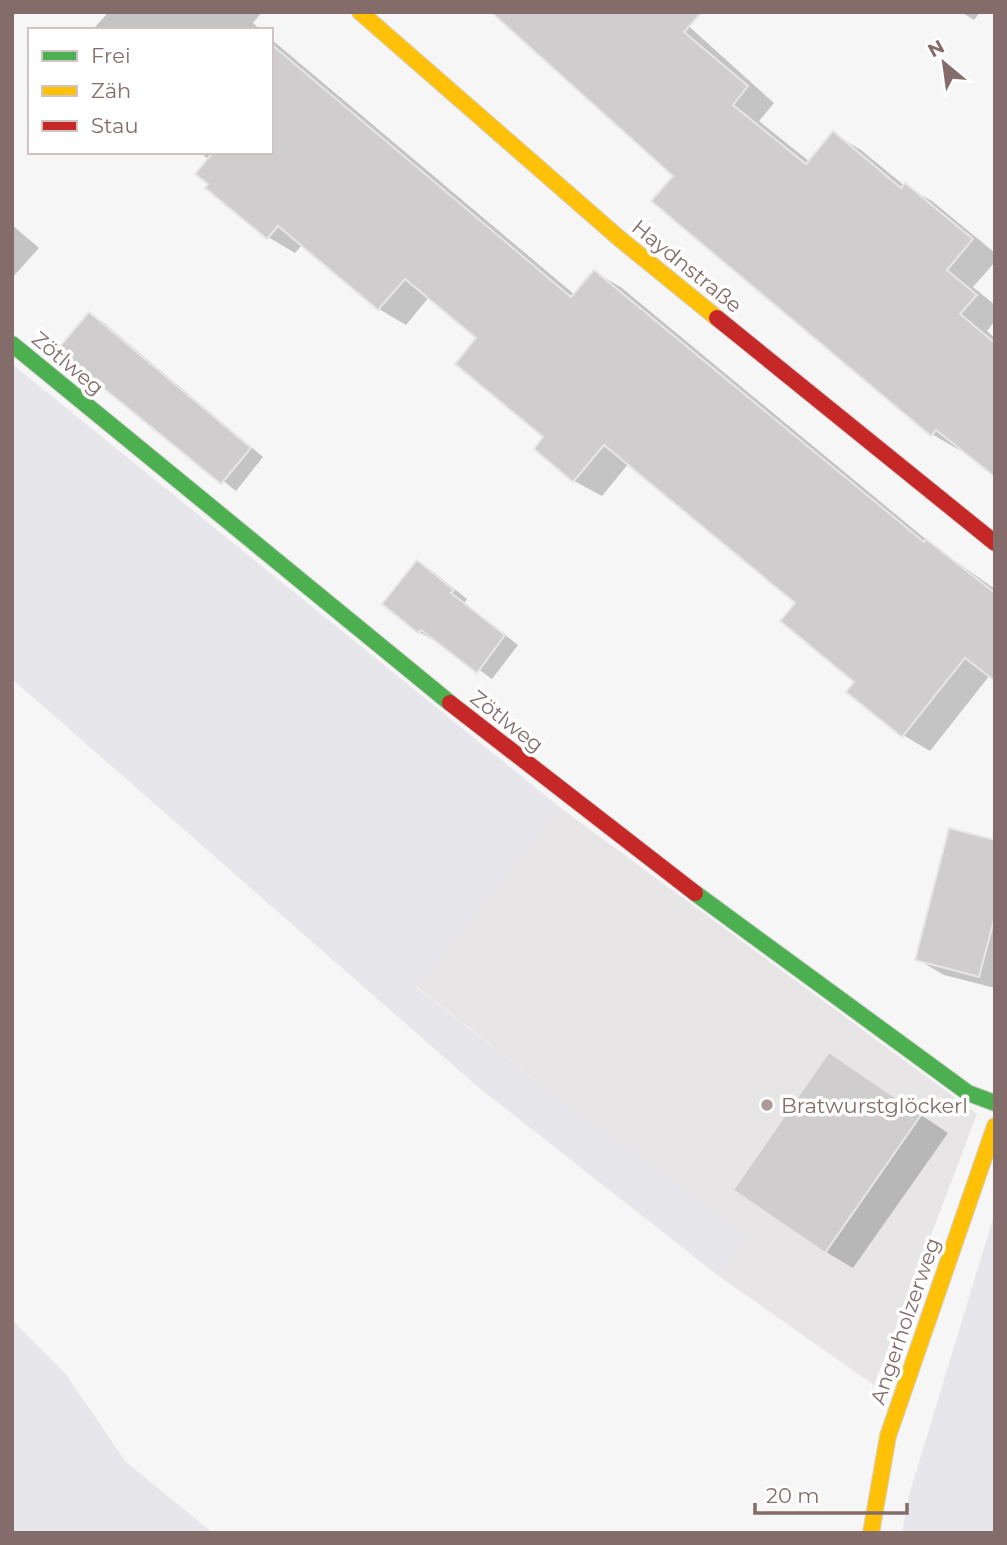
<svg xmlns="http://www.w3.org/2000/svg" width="1007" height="1545" font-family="Montserrat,sans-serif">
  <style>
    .built { fill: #e7e5e5 }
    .green { fill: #e7e6ea }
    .shadow { fill: #0003 }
    .building { fill: #cfcdcd; stroke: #e6e6e6; stroke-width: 2 }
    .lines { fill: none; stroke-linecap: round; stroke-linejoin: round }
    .fast-casing { stroke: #d4d2d2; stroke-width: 18 }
    .slow-casing { stroke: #d4d2d2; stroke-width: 18 }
    .jam-casing { stroke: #d4d2d2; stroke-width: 18 }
    .fast { stroke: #4caf50; stroke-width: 16 }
    .slow { stroke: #ffc107; stroke-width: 16 }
    .jam { stroke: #c62828; stroke-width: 16 }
    .poi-dot { fill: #ab9c9a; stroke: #fff; stroke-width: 2.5 }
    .labels { text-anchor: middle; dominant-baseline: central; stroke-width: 7; stroke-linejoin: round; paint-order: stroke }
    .street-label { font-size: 21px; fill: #836c69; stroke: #fff }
    .poi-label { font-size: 21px; fill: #836c69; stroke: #fff; text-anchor: start }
  </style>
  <rect width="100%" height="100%" fill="#f6f6f6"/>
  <path class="built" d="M 562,809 L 977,1114 L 874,1385 L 720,1277 L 746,1235 L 557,1097 L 417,987 Z"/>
  <path class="green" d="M 12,364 L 562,809 L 417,988 L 557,1097 L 747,1234 L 720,1277 L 478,1087 L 12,679 Z
    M 995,1212 L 995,1533 L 902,1533 L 909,1495 Z
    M 12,1320 L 64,1372 L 126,1462 L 213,1533 L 12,1533 Z"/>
  <path class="shadow" d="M 104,12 L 262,12 L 253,23 L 261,30 L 96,30 L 94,28 L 106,15 Z
    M 673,12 L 774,103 L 759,121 L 810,162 L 834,134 L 861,150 L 905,186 L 932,201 L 995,253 L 995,262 L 973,287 L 995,305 L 995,321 L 987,331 L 995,338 L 995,475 L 961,448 L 959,450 L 932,434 L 675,176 Z
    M 961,12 L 980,12 L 974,20 Z
    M 271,39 L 575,295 L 595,272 L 622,288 L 934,546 L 995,589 L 995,679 L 990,675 L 930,751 L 903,735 L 857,682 L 798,603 L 629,463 L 602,496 L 574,481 L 536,449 L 546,437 L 478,338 L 429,297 L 406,325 L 379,309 L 302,245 L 295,253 L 268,237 L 210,184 L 209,160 L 200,152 L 271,152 Z
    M 12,225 L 39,248 L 12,278 Z
    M 90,314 L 103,322 L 263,457 L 236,491 L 59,350 Z
    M 417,562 L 431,570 L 467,599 L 464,603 L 518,645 L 492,679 L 435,638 L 433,640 L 419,632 Z
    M 995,842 L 995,988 L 944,975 L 917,959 Z
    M 830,1054 L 948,1133 L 853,1268 L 826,1252 Z"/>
  <path class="building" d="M 491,12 L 702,12 L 684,32 L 748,86 L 733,105 L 806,164 L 833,131 L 901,188 L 905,183 L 973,239 L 947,270 L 977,295 L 960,314 L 995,343 L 995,477 L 936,430 L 931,436 L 651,201 L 673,176 Z
    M 271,44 L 571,297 L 594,270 L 924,542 L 926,539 L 995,593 L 995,681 L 965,658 L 902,737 L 846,692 L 854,682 L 780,621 L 795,603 L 604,445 L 573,482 L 534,449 L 543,437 L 455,364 L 476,338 L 405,279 L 378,310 L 278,226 L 267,239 L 205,188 L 208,184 L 195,174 L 213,152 L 271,152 Z
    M 89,312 L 251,448 L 221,484 L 57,350 Z
    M 417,560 L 454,590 L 451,593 L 505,635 L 477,673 L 421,630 L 418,633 L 382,604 Z
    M 949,828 L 995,840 L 995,916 L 979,977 L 915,960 Z
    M 829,1052 L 921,1115 L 825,1253 L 733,1190 Z"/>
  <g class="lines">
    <defs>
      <path id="fast" d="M 12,344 L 450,703
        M 695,893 L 968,1093 L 995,1103"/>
      <path id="slow" d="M 360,12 L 620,239 L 717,318
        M 871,1533 L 888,1436 L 995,1126"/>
      <path id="jam" d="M 717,318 L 995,543
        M 450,703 L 695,893"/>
    </defs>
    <use href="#fast" class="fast-casing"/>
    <use href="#slow" class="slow-casing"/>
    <use href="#jam" class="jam-casing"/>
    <use href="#fast" class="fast"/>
    <use href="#slow" class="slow"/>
    <use href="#jam" class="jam"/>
  </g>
  <circle class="poi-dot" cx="767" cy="1105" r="7"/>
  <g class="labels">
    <g class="street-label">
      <text transform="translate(687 266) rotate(39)">Haydnstraße</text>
      <text transform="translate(68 363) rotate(40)">Zötlweg</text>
      <text transform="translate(507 721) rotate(38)">Zötlweg</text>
      <text transform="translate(905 1321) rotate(-71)">Angerholzerweg</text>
    </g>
    <g class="poi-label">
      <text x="781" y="1105">Bratwurstglöckerl</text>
    </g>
  </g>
  <rect width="1007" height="1545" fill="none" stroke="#836c69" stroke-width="28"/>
  <rect x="28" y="28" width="245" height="126" fill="#ffffff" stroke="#cdc4c3" stroke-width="2"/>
  <rect x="42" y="51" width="35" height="10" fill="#4caf50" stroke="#cdc4c3" stroke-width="2"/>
  <text x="91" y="63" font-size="21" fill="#836c69">Frei</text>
  <rect x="42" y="86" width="35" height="10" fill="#ffc107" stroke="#cdc4c3" stroke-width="2"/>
  <text x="91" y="98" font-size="21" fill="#836c69">Zäh</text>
  <rect x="42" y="121" width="35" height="10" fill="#c62828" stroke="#cdc4c3" stroke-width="2"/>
  <text x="91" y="133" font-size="21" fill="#836c69">Stau</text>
  <g transform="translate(944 63) rotate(331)" stroke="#ffffff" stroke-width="5" paint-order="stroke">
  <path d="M0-5L12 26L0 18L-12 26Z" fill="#836c69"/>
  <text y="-10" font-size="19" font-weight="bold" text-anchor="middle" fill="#836c69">N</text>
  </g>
  <path d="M755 1503v10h152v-10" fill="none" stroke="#836c69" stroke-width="3.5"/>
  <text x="766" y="1503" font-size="21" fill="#836c69" stroke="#ffffff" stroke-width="5" paint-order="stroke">20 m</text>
</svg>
